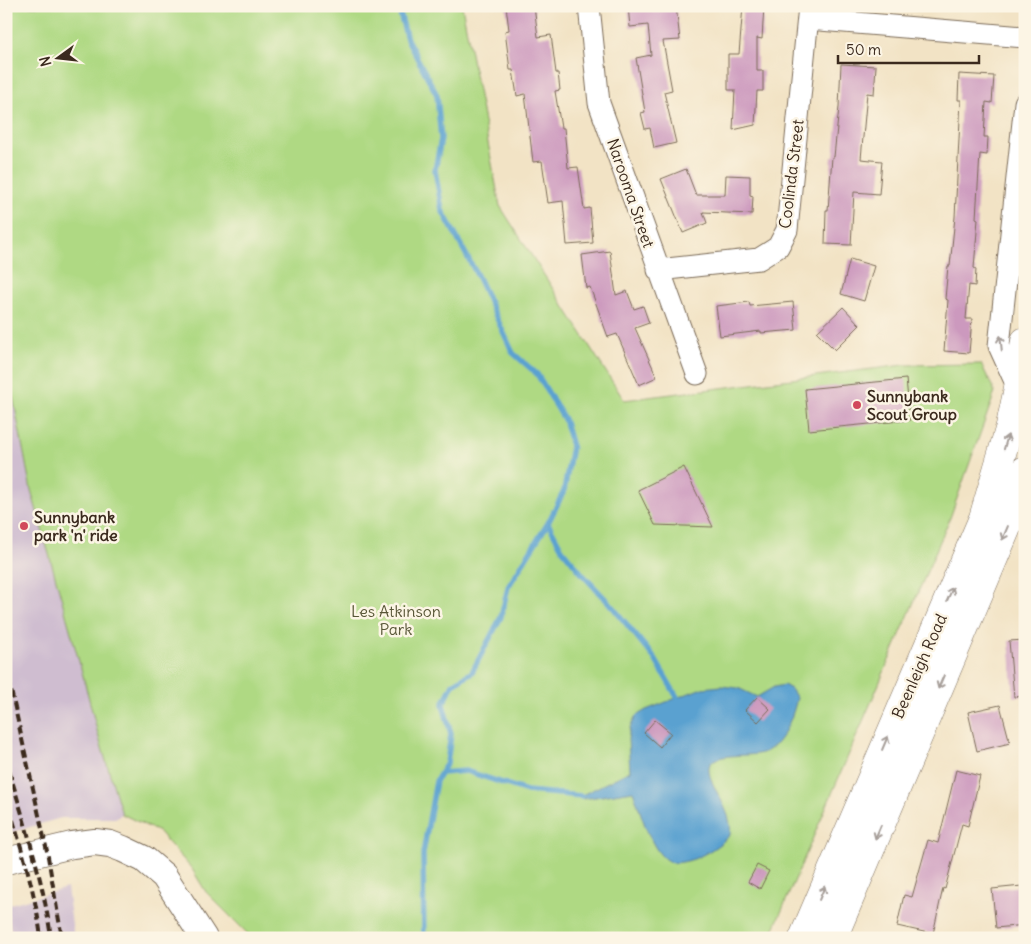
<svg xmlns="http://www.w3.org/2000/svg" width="1031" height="944" font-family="Delius,sans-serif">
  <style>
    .industrial { fill: #cfbdd0 }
    .green { fill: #afd983; stroke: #758250 }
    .water { fill: #5aa1d0; stroke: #4a6677 }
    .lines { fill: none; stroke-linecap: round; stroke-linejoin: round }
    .stream { stroke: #5aa1d0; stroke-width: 5.5 }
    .building { fill: #cc99be }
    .minor-casing { stroke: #7b6b58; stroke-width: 23 }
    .tertiary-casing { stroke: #7b6b58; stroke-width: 28 }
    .secondary-casing { stroke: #7b6b58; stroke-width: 29 }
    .minor { stroke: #fff; stroke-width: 21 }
    .tertiary { stroke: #fff; stroke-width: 26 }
    .secondary { stroke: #fff; stroke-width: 28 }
    .rail { stroke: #3b2a1e; stroke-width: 4; stroke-dasharray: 8 4; stroke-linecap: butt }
    .oneway { stroke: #a79f9a }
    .poi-dot { fill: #d1495b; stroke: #fcf5e5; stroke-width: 2 }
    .labels { text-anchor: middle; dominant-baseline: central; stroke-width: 5; stroke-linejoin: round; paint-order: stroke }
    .street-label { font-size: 16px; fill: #3b2a1e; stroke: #fcf5e5 }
    .poi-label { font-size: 16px; font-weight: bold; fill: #3b2a1e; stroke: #fcf5e5; text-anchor: start }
    .park-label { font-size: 16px; fill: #585637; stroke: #fcf5e5 }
  </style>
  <rect width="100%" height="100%" fill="#fcf5e5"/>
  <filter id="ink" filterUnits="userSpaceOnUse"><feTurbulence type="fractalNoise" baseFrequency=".02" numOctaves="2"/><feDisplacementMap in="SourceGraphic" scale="10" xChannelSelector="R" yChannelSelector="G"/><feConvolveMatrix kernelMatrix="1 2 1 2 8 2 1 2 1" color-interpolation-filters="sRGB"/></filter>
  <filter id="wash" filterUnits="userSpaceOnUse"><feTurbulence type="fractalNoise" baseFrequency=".0096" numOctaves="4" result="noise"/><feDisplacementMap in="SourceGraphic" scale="20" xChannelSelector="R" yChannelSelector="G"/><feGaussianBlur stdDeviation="1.12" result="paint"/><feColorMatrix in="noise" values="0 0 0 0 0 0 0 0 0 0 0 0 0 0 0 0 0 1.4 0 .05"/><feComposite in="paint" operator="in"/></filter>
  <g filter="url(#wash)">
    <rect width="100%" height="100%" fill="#f2e3c5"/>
    <path class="industrial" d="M 6,369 L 9,376 L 31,490 L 82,672 L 99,738 L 122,814 L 115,818 L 61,818 L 6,834 Z
      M 67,888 L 74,938 L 12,938 L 7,905 Z"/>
    <path class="green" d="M 6,6 L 462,6 L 500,206 L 624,400 L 904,365 L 981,364 L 995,392 L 950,518 L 770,938 L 252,938 L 206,892 L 192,869 L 159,832 L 122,814 L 99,738 L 82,672 L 31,490 L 9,376 L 6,369 Z"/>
    <path class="water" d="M 784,685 L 791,689 L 797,698 C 793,716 783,744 765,752 C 752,758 711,751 709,767 C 707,785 734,810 730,835 C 720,845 708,853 694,859 C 687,861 675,865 668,861 C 650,851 640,809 633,791 L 583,799 L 582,795 L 630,771 L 628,739 L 630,728 L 636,716 L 646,710 L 702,688 L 721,686 L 738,688 L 757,697 L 774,687 Z"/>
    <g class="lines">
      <path class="stream" d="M 398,6 L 407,39 L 437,95 L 441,139 L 435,170 L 442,210 L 475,271 L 513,353 L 537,374 L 564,419 L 572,446 L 564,491 L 548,523 L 508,587 L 501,617 L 472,672 L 453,684 L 443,704 L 451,734 L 447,763 L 436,781 L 423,853 L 424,938
        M 548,523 L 562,549 L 583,575 L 611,605 L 655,659 L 677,697
        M 441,773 L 466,771 L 527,791 L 582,796"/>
    </g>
    <g id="blocks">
      <path class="building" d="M 506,6 L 534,6 L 538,37 L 551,35 L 556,73 L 558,73 L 560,90 L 555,91 L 561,128 L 564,128 L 568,168 L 578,167 L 584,209 L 590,208 L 593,243 L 567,245 L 563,201 L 548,203 L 542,161 L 533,162 L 525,94 L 517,96 L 513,70 L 510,70 L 505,31 L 509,30 Z
        M 628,6 L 676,6 L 680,40 L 663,41 L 672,90 L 664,92 L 676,143 L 654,148 L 650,128 L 645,129 L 641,113 L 645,112 L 636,58 L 651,55 L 648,25 L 630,27 Z
        M 743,6 L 764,6 L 762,39 L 757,38 L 757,71 L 763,71 L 763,91 L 757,91 L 755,125 L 733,130 L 735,90 L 728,90 L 728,54 L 739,54 Z
        M 841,64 L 876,66 L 874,94 L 867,93 L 861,159 L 882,161 L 879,194 L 854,192 L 851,245 L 825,244 L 826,210 L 828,210 L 832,157 L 834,157 L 839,107 Z
        M 959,74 L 994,76 L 992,103 L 986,102 L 984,137 L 988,137 L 987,155 L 980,154 L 976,218 L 978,219 L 974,268 L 976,269 L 975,286 L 969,285 L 966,319 L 972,319 L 969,353 L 944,351 L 948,300 L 945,299 L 948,266 L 950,266 L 955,217 L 961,100 L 958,100 Z
        M 686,169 L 696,195 L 725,195 L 726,175 L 750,176 L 750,195 L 753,196 L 752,214 L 703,212 L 707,223 L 683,233 L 661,179 Z
        M 610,251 L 616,295 L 627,291 L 634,309 L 643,306 L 649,323 L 635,328 L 657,377 L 639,385 L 617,334 L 608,337 L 590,287 L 586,288 L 582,255 Z
        M 850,259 L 874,266 L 864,301 L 841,294 Z
        M 749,302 L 750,306 L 793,302 L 796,330 L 761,333 L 761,331 L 720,336 L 716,306 Z
        M 843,307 L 860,325 L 835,350 L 817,332 Z
        M 906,379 L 910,420 L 809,430 L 805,389 Z
        M 684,467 L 713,527 L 655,525 L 638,490 Z
        M 1025,640 L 1025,696 L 1014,697 L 1009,641 Z
        M 757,697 L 770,709 L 758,722 L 745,710 Z
        M 1000,705 L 1010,743 L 977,751 L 968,712 Z
        M 655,720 L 671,733 L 660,747 L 644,733 Z
        M 956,770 L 980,776 L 968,826 L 962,824 L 945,889 L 943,888 L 933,934 L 897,926 L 904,895 L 912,897 L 928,840 L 938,843 Z
        M 757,865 L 769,871 L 760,889 L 748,882 Z
        M 1022,886 L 1025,925 L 996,928 L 992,889 Z"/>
    </g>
  </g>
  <g filter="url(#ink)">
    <use href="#blocks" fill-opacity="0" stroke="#7b6b58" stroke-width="1"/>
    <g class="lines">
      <defs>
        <path id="minor" d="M 589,6 L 599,103 L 697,374
          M 808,19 L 1025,37
          M 658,270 L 759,259 L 778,247 L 787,230 L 809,6
          M 1018,388 L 999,346 L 1025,103"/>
        <path id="tertiary" d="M 6,861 L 72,845 L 95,842 L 110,844 L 123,849 L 144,859 L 164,876 L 204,938"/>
        <path id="secondary" d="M 803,938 L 983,518 L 1010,426 L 1018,388 L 1025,341
          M 833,938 L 1011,518 L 1025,470"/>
      </defs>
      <use href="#minor" class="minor-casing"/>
      <use href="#tertiary" class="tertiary-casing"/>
      <use href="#secondary" class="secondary-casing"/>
      <use href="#minor" class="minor"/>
      <use href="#tertiary" class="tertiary"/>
      <use href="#secondary" class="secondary"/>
      <path class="rail" d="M 6,668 L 47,851 L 62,938
        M 6,760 C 23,819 43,877 51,938
        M 6,797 C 20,844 35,889 41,938"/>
    </g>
    <defs><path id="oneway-shaft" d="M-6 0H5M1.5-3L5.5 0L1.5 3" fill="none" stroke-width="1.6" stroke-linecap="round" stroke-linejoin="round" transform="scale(1.25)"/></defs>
    <g class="oneway">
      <use href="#oneway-shaft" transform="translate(1001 343) rotate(-96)"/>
      <use href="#oneway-shaft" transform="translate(1006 442) rotate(-74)"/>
      <use href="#oneway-shaft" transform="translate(1005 533) rotate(113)"/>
      <use href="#oneway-shaft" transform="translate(950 594) rotate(-66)"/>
      <use href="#oneway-shaft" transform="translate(941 682) rotate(113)"/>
      <use href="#oneway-shaft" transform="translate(885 743) rotate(-67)"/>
      <use href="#oneway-shaft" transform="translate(878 832) rotate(113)"/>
      <use href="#oneway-shaft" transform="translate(822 893) rotate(-67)"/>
    </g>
  </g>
  <g class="poi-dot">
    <circle cx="857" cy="405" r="5"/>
    <circle cx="24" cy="526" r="5"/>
  </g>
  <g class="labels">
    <g class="street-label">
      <text transform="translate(791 174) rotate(-83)">Coolinda Street</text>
      <text transform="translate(631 193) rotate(71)">Narooma Street</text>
      <text transform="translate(919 666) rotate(-66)">Beenleigh Road</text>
    </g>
    <g class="poi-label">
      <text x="867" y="396">Sunnybank<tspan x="867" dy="18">Scout Group</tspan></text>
      <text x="34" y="517">Sunnybank<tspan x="34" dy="18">park 'n' ride</tspan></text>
    </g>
    <g class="park-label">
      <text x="396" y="611">Les Atkinson<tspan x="396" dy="18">Park</tspan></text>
    </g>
  </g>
  <rect width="1031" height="944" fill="none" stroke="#fcf5e5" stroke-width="25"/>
  <g transform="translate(58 58) rotate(255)" stroke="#fcf5e5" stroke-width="4" paint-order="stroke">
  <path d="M0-4L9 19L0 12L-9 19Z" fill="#3b2a1e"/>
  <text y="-8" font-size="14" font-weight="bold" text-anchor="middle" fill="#3b2a1e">N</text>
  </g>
  <path d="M838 55v8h141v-8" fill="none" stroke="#3b2a1e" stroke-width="2.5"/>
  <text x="846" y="55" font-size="15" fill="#3b2a1e" stroke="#fcf5e5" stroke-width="4" paint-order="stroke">50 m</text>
</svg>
